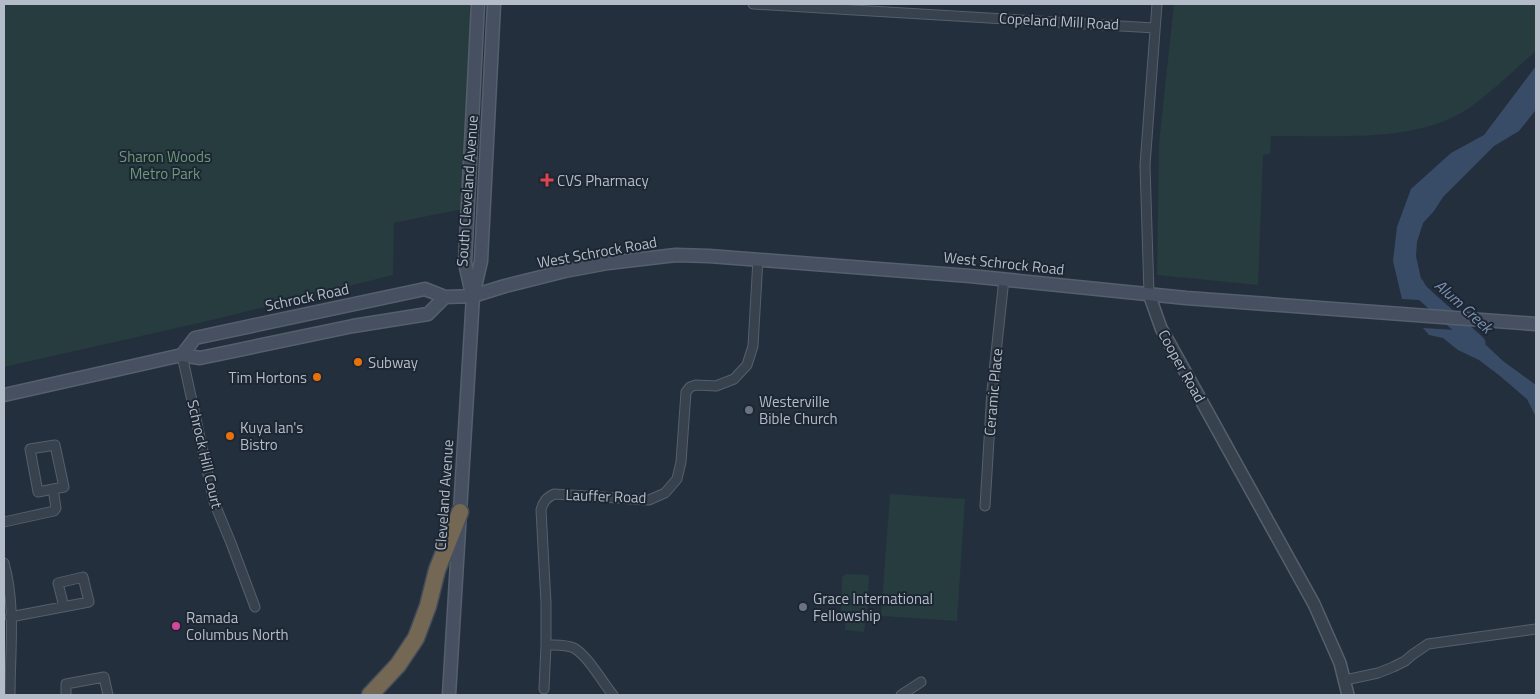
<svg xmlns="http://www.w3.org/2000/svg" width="1540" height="699" font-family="'Titillium Web',sans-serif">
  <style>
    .green { fill: #263c3f }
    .water { fill: #394c67 }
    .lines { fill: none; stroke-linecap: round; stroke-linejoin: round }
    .river { stroke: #394c67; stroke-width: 15 }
    .minor-casing { stroke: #565f6c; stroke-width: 11 }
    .tertiary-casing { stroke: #565f6c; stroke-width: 14 }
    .secondary-casing { stroke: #565f6c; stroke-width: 15 }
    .motorway-casing { stroke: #434c59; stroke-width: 19 }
    .minor { stroke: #38414e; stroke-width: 9 }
    .tertiary { stroke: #38414e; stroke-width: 11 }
    .secondary { stroke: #465061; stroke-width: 12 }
    .motorway { stroke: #746855; stroke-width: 16 }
    .health-dot { fill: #e0444e; stroke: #1d2633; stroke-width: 2 }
    .food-dot { fill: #e8710a; stroke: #1d2633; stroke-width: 2 }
    .worship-dot { fill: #6b7280; stroke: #1d2633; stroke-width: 2 }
    .hotel-dot { fill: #d1479c; stroke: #1d2633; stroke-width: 2 }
    .labels { text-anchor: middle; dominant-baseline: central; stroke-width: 4; stroke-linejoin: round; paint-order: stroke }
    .street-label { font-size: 15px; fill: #b4bcc9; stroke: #1d2633 }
    .park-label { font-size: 15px; fill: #6b9a76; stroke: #1d2633 }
    .poi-label { font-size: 15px; fill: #b4bcc9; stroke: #1d2633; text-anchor: start }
    .water-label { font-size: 16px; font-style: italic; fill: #7c92b1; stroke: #1d2633 }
  </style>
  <rect width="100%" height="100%" fill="#242f3e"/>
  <path class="green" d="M 4,4 L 473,4 L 462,209 L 394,223 L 393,275 L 212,320 L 4,367 Z
    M 1174,4 L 1536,4 L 1536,51 C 1514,70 1493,91 1469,108 C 1416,144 1332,135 1271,136 L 1270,154 L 1263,155 L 1258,285 L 1157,275 L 1159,143 Z
    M 890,494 L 965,499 L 957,621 L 881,616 Z
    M 846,574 L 869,575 L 867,615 L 845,614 L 841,611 L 842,577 Z
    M 846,615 L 866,617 L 864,632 L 845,630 Z"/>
  <path class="water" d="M 1536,66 L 1535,111 L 1519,131 L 1494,146 L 1443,197 L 1434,211 L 1423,223 L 1417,242 L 1416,256 L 1421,279 L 1437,301 L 1402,299 L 1393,261 L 1397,227 L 1411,189 L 1451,153 L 1484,135 Z
    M 1423,328 L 1471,331 L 1503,361 L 1536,385 L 1536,417 L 1527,399 L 1500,376 L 1479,360 L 1458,350 L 1443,338 L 1429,335 Z"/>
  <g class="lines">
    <path class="river" d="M 1417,285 L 1418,289 L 1478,343"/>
    <defs>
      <path id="minor" d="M 753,4 L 1155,28
        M 1149,294 L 1145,165 L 1157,4
        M 182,355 L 214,502 L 231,543 L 255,607
        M 55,445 L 64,487 L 38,492 L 30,449 Z
        M 985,506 L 992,390 L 1004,279
        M 4,522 L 54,511 L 56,508 L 53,489
        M 4,563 C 16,605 10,652 10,695
        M 10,617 L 89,602 L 83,577 L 58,583 L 64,607
        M 546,645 C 556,645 565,644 574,648 C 589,657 602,682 613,695
        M 1345,680 L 1378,673 L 1393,667 L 1405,661 L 1412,655 L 1428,644 L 1536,629
        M 544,689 L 546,645 L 546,603 L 541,510 C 543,502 546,498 554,494 L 649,500 L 665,493 L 677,479 L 681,462 L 686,392 L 690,387 L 696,385 L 716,386 L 734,379 L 747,365 L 753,346 L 758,259
        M 66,695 L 66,684 L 104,677 L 108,695
        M 901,695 L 921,682"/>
      <path id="tertiary" d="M 1149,294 L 1161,328 L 1314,604 L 1340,663 L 1348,695"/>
      <path id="secondary" d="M 472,294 L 465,263 L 478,4
        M 182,355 L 195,338 L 425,289 L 445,297 L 473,296 L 505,286 L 565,271 L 608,263 L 676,255 L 709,256 L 970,276 L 1186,298 L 1536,324
        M 4,395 L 182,355 L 200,358 L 353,326 L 428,314 L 445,297
        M 449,695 L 473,296 L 481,261 L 494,4"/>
      <path id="motorway" d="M 370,695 L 398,665 L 416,638 L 428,606 L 437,570 L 460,512"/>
    </defs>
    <use href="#minor" class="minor-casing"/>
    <use href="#tertiary" class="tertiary-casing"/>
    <use href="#secondary" class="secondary-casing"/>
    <use href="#motorway" class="motorway-casing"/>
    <use href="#minor" class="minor"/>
    <use href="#tertiary" class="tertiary"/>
    <use href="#secondary" class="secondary"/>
    <use href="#motorway" class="motorway"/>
  </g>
  <path class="health-dot" d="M544.5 172.5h5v5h5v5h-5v5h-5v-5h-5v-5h5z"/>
  <g class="food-dot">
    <circle cx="358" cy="362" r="5"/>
    <circle cx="317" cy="377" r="5"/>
    <circle cx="230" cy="436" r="5"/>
  </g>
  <g class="worship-dot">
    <circle cx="749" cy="410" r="5"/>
    <circle cx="803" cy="607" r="5"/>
  </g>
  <circle class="hotel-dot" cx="176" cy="626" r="5"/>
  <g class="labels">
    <g class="street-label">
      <text transform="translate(1059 21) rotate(3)">Copeland Mill Road</text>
      <text transform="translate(467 191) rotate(-86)">South Cleveland Avenue</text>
      <text transform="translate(597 252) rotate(-10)">West Schrock Road</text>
      <text transform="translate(1004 263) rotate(6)">West Schrock Road</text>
      <text transform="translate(307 297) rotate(-12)">Schrock Road</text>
      <text transform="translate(1182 366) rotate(61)">Cooper Road</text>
      <text transform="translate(993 392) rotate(-85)">Ceramic Place</text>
      <text transform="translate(205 454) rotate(77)">Schrock Hill Court</text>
      <text transform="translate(444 495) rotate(-86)">Cleveland Avenue</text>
      <text transform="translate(606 496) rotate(2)">Lauffer Road</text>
    </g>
    <g class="park-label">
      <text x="165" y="156">Sharon Woods<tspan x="165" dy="17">Metro Park</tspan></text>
    </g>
    <g class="poi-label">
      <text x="557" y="180">CVS Pharmacy</text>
      <text x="368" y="362">Subway</text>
      <text x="307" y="377" text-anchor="end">Tim Hortons</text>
      <text x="759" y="401">Westerville<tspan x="759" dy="17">Bible Church</tspan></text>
      <text x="240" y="427">Kuya Ian's<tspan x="240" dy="17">Bistro</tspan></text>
      <text x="813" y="598">Grace International<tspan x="813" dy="17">Fellowship</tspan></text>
      <text x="186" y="617">Ramada<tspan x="186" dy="17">Columbus North</tspan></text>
    </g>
    <g class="water-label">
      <text transform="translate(1464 306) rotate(42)">Alum Creek</text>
    </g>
  </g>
  <rect width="1540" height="699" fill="none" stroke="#b4bcc9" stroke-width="10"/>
</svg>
